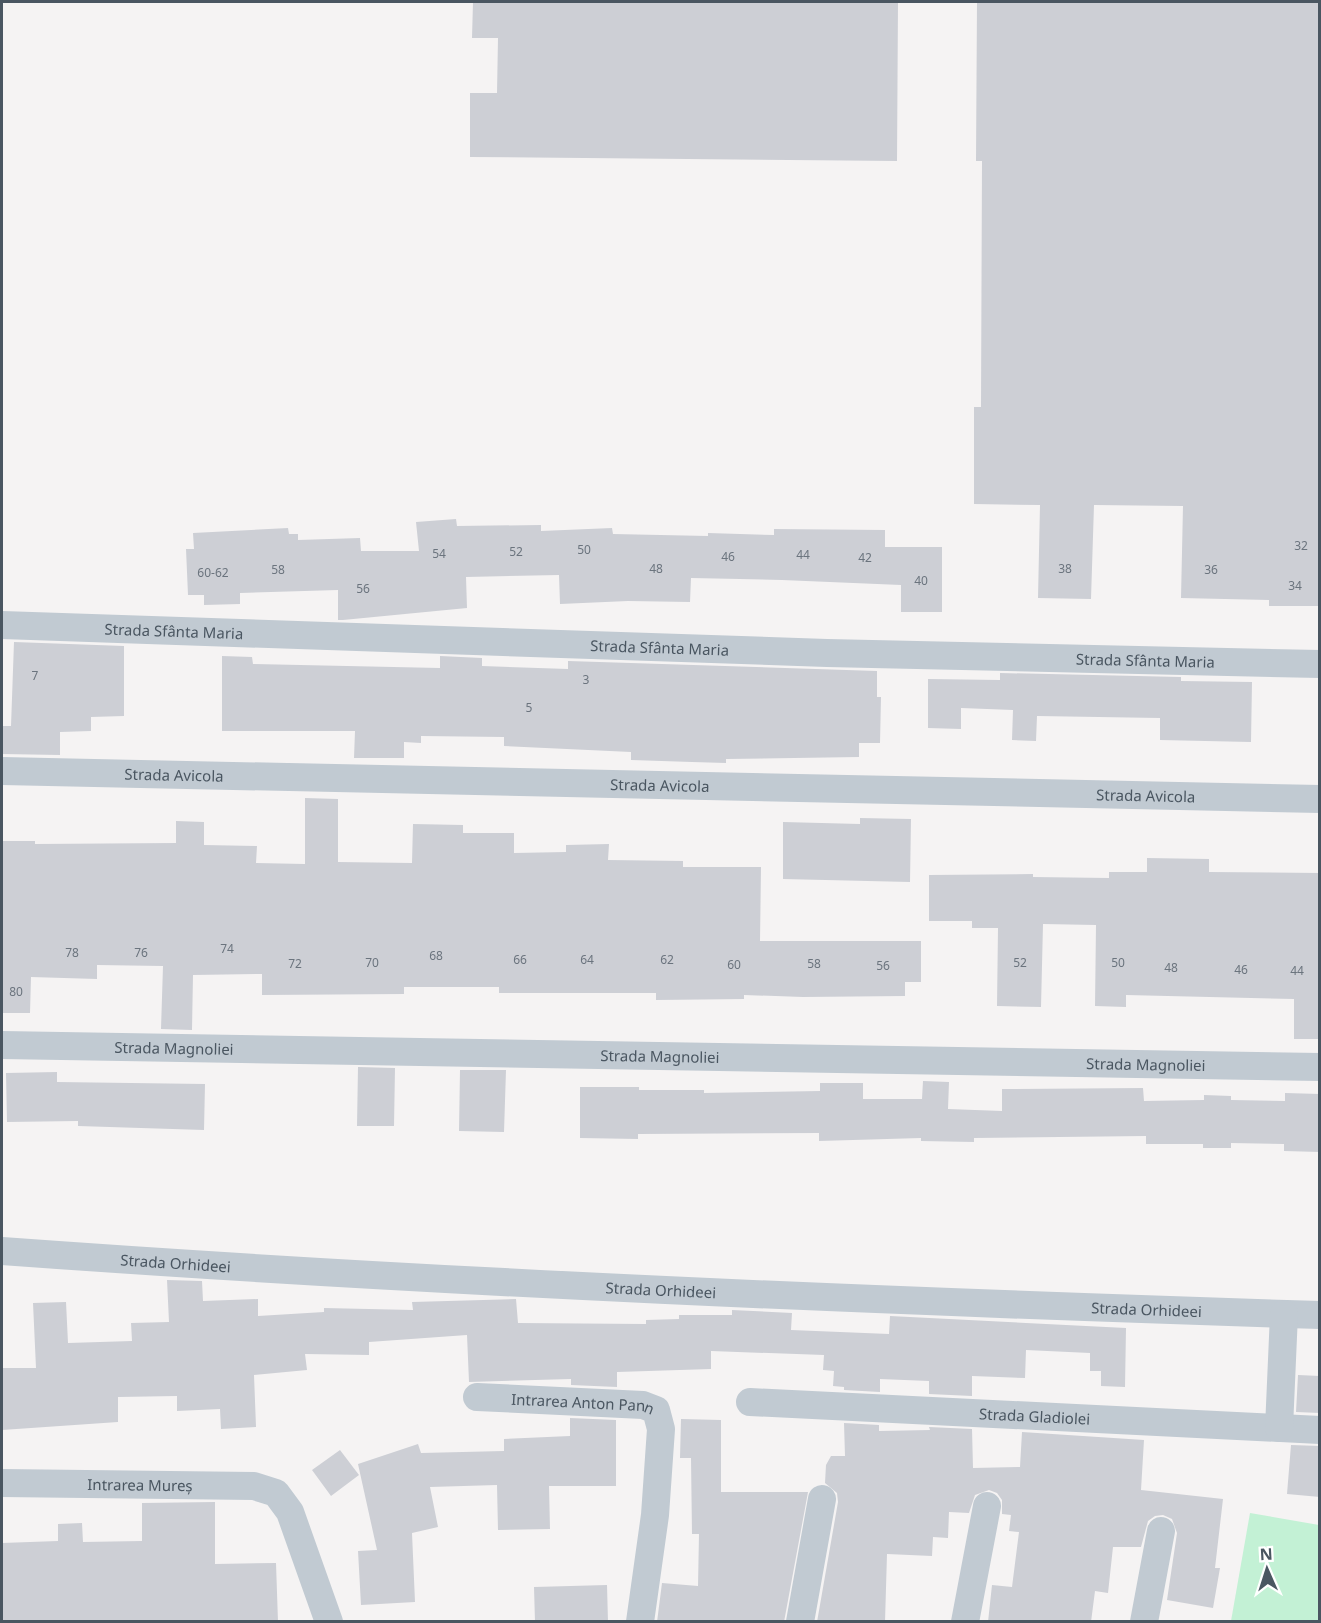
<svg xmlns="http://www.w3.org/2000/svg" width="1321" height="1623" font-family="'Noto Sans',sans-serif">
  <style>
    .green { fill: #c3f1d5 }
    .building { fill: #cdcfd5 }
    .lines { fill: none; stroke-linecap: round; stroke-linejoin: round }
    .street { stroke: #c1cad2; stroke-width: 28 }
    .labels { text-anchor: middle; dominant-baseline: central; stroke-width: 6; stroke-linejoin: round; paint-order: stroke }
    .number-label { font-size: 12px; fill: #6b747e }
    .street-label { font-size: 15px; fill: #4a5661; stroke: #fff }
  </style>
  <rect width="100%" height="100%" fill="#f5f3f3"/>
  <path class="green" d="M 1250,1513 L 1319,1525 L 1319,1621 L 1231,1621 Z"/>
  <path class="building" d="M 473,2 L 898,2 L 897,161 L 470,157 L 470,93 L 497,93 L 498,38 L 472,38 Z
    M 977,2 L 1320,2 L 1320,606 L 1269,606 L 1269,600 L 1181,598 L 1183,506 L 1094,505 L 1091,599 L 1038,598 L 1040,505 L 974,504 L 974,407 L 981,407 L 982,161 L 976,161 Z
    M 456,519 L 457,526 L 541,525 L 541,531 L 612,528 L 613,534 L 708,536 L 708,533 L 774,535 L 774,529 L 885,530 L 885,547 L 942,547 L 942,612 L 901,612 L 901,585 L 782,580 L 691,578 L 690,602 L 628,601 L 560,604 L 559,575 L 466,577 L 467,608 L 343,620 L 338,620 L 338,590 L 240,593 L 240,604 L 204,605 L 204,595 L 188,595 L 186,549 L 194,549 L 193,533 L 288,528 L 289,534 L 298,534 L 298,540 L 360,538 L 361,551 L 419,551 L 416,522 Z
    M 14,642 L 124,646 L 124,716 L 91,717 L 91,731 L 60,732 L 60,755 L 2,754 L 2,726 L 11,726 Z
    M 222,656 L 252,657 L 253,664 L 440,668 L 440,656 L 482,658 L 482,666 L 568,669 L 568,661 L 877,671 L 877,697 L 881,697 L 880,743 L 859,743 L 859,757 L 726,759 L 726,763 L 692,762 L 631,760 L 631,752 L 504,746 L 504,737 L 421,736 L 421,743 L 404,742 L 404,758 L 354,758 L 355,731 L 222,731 Z
    M 1000,673 L 1181,677 L 1181,681 L 1252,682 L 1251,742 L 1160,740 L 1160,718 L 1037,716 L 1036,741 L 1012,740 L 1013,710 L 961,708 L 961,729 L 928,728 L 928,679 L 1000,680 Z
    M 305,798 L 338,799 L 338,862 L 412,863 L 413,824 L 463,825 L 463,833 L 514,833 L 514,853 L 566,852 L 566,845 L 609,844 L 608,860 L 683,861 L 683,867 L 761,867 L 760,941 L 921,941 L 921,982 L 905,982 L 905,996 L 803,997 L 744,995 L 744,999 L 656,1000 L 656,993 L 499,993 L 499,987 L 404,987 L 404,994 L 262,995 L 262,974 L 193,975 L 192,1030 L 161,1029 L 163,966 L 97,965 L 97,979 L 31,977 L 30,1013 L 2,1013 L 2,841 L 35,841 L 35,844 L 176,843 L 176,821 L 204,822 L 204,845 L 257,846 L 256,863 L 305,864 Z
    M 860,818 L 911,819 L 910,882 L 783,879 L 783,822 L 860,824 Z
    M 1147,858 L 1209,859 L 1209,872 L 1320,873 L 1320,1039 L 1294,1039 L 1294,999 L 1126,995 L 1126,1007 L 1095,1006 L 1096,925 L 1043,924 L 1041,1007 L 997,1006 L 998,928 L 972,928 L 972,921 L 929,921 L 929,875 L 1033,874 L 1033,877 L 1109,878 L 1109,872 L 1147,872 Z
    M 358,1067 L 395,1068 L 394,1126 L 357,1126 Z
    M 460,1070 L 506,1070 L 504,1132 L 459,1131 Z
    M 57,1072 L 57,1082 L 205,1084 L 204,1130 L 78,1126 L 78,1121 L 7,1122 L 6,1073 Z
    M 923,1081 L 949,1082 L 948,1109 L 1002,1111 L 1002,1089 L 1143,1088 L 1144,1101 L 1204,1100 L 1204,1095 L 1231,1096 L 1231,1100 L 1285,1101 L 1285,1093 L 1320,1094 L 1320,1152 L 1284,1151 L 1284,1144 L 1231,1143 L 1231,1148 L 1203,1148 L 1203,1144 L 1146,1144 L 1146,1136 L 974,1138 L 974,1142 L 921,1141 L 921,1138 L 819,1141 L 819,1133 L 638,1134 L 638,1139 L 580,1138 L 580,1087 L 639,1087 L 639,1090 L 704,1090 L 704,1093 L 820,1091 L 820,1083 L 863,1083 L 863,1099 L 922,1099 Z
    M 167,1280 L 202,1281 L 203,1301 L 258,1299 L 258,1316 L 324,1312 L 324,1308 L 413,1310 L 412,1302 L 516,1299 L 518,1323 L 646,1324 L 646,1320 L 679,1319 L 679,1315 L 732,1315 L 732,1310 L 792,1313 L 791,1330 L 889,1334 L 890,1316 L 1126,1328 L 1125,1387 L 1101,1386 L 1101,1371 L 1090,1371 L 1090,1353 L 1026,1350 L 1025,1378 L 972,1376 L 972,1396 L 929,1394 L 929,1381 L 880,1379 L 880,1392 L 844,1390 L 844,1387 L 833,1386 L 834,1371 L 823,1370 L 824,1355 L 711,1351 L 711,1369 L 617,1372 L 617,1387 L 571,1385 L 571,1379 L 469,1382 L 467,1335 L 369,1342 L 369,1355 L 305,1354 L 307,1370 L 254,1375 L 256,1427 L 221,1429 L 220,1409 L 177,1411 L 177,1396 L 118,1397 L 118,1422 L 2,1430 L 2,1368 L 36,1368 L 33,1303 L 66,1302 L 68,1343 L 132,1341 L 131,1323 L 169,1322 Z
    M 1298,1375 L 1320,1376 L 1320,1413 L 1296,1412 Z
    M 570,1418 L 616,1420 L 616,1486 L 549,1486 L 550,1529 L 498,1530 L 497,1485 L 430,1487 L 438,1527 L 412,1533 L 415,1602 L 361,1605 L 358,1551 L 377,1550 L 358,1464 L 418,1444 L 421,1453 L 504,1451 L 504,1439 L 570,1436 Z
    M 681,1419 L 721,1420 L 721,1492 L 808,1492 L 784,1622 L 657,1622 L 662,1583 L 698,1586 L 699,1534 L 692,1534 L 691,1458 L 680,1458 Z
    M 844,1423 L 879,1425 L 879,1431 L 930,1430 L 929,1427 L 972,1429 L 973,1468 L 1020,1467 L 1022,1432 L 1144,1440 L 1141,1490 L 1223,1499 L 1215,1568 L 1220,1568 L 1213,1608 L 1167,1600 L 1177,1533 L 1172,1519 L 1163,1515 L 1155,1516 L 1148,1521 L 1141,1547 L 1113,1547 L 1108,1593 L 1095,1591 L 1091,1622 L 988,1622 L 992,1585 L 1012,1587 L 1019,1532 L 1009,1531 L 1011,1515 L 1002,1514 L 1002,1500 L 997,1493 L 989,1490 L 975,1495 L 969,1513 L 949,1512 L 948,1538 L 933,1537 L 932,1556 L 887,1554 L 885,1622 L 817,1622 L 838,1502 L 837,1493 L 825,1483 L 826,1465 L 831,1456 L 845,1456 Z
    M 1291,1445 L 1320,1446 L 1320,1497 L 1287,1494 Z
    M 340,1450 L 359,1475 L 331,1496 L 312,1470 Z
    M 215,1502 L 215,1564 L 276,1563 L 278,1622 L 2,1622 L 2,1543 L 58,1541 L 58,1524 L 82,1523 L 83,1542 L 142,1541 L 142,1503 Z
    M 607,1585 L 608,1622 L 535,1622 L 534,1587 Z"/>
  <g class="lines">
    <g class="street">
      <path id="s1" d="M 2,625 L 827,653 L 1320,664"/>
      <path id="s2" d="M 2,771 L 1320,799"/>
      <path id="s3" d="M 2,1045 L 1320,1067"/>
      <path id="s4" d="M 2,1251 C 440,1283 880,1301 1320,1315"/>
      <path id="s5" d="M 477,1397 L 643,1405 L 656,1410 L 661,1429 L 655,1515 L 640,1622"/>
      <path id="s6" d="M 750,1402 L 1320,1430"/>
      <path d="M 1279,1428 L 1284,1314"/>
      <path id="s7" d="M 2,1483 L 254,1486 L 276,1493 L 290,1512 L 329,1622"/>
      <path d="M 800,1622 L 822,1499"/>
      <path d="M 965,1622 L 987,1506"/>
      <path d="M 1144,1622 L 1161,1531"/>
    </g>
  </g>
  <g class="labels">
    <g class="number-label">
      <text x="1301" y="545">32</text>
      <text x="584" y="549">50</text>
      <text x="516" y="551">52</text>
      <text x="439" y="553">54</text>
      <text x="803" y="554">44</text>
      <text x="728" y="556">46</text>
      <text x="865" y="557">42</text>
      <text x="656" y="568">48</text>
      <text x="1065" y="568">38</text>
      <text x="278" y="569">58</text>
      <text x="1211" y="569">36</text>
      <text x="213" y="572">60-62</text>
      <text x="921" y="580">40</text>
      <text x="1295" y="585">34</text>
      <text x="363" y="588">56</text>
      <text x="35" y="675">7</text>
      <text x="586" y="679">3</text>
      <text x="529" y="707">5</text>
      <text x="227" y="948">74</text>
      <text x="72" y="952">78</text>
      <text x="141" y="952">76</text>
      <text x="436" y="955">68</text>
      <text x="520" y="959">66</text>
      <text x="587" y="959">64</text>
      <text x="667" y="959">62</text>
      <text x="372" y="962">70</text>
      <text x="1020" y="962">52</text>
      <text x="1118" y="962">50</text>
      <text x="295" y="963">72</text>
      <text x="814" y="963">58</text>
      <text x="734" y="964">60</text>
      <text x="883" y="965">56</text>
      <text x="1171" y="967">48</text>
      <text x="1241" y="969">46</text>
      <text x="1297" y="970">44</text>
      <text x="16" y="991">80</text>
    </g>
    <g class="street-label">
      <text stroke="none"><textPath href="#s1" startOffset="172">Strada Sfânta Maria</textPath></text>
      <text stroke="none"><textPath href="#s1" startOffset="658">Strada Sfânta Maria</textPath></text>
      <text stroke="none"><textPath href="#s1" startOffset="1144">Strada Sfânta Maria</textPath></text>
      <text stroke="none"><textPath href="#s2" startOffset="172">Strada Avicola</textPath></text>
      <text stroke="none"><textPath href="#s2" startOffset="658">Strada Avicola</textPath></text>
      <text stroke="none"><textPath href="#s2" startOffset="1144">Strada Avicola</textPath></text>
      <text stroke="none"><textPath href="#s3" startOffset="172">Strada Magnoliei</textPath></text>
      <text stroke="none"><textPath href="#s3" startOffset="658">Strada Magnoliei</textPath></text>
      <text stroke="none"><textPath href="#s3" startOffset="1144">Strada Magnoliei</textPath></text>
      <text stroke="none"><textPath href="#s4" startOffset="174">Strada Orhideei</textPath></text>
      <text stroke="none"><textPath href="#s4" startOffset="660">Strada Orhideei</textPath></text>
      <text stroke="none"><textPath href="#s4" startOffset="1146">Strada Orhideei</textPath></text>
      <text stroke="none"><textPath href="#s5" startOffset="106">Intrarea Anton Pann</textPath></text>
      <text stroke="none"><textPath href="#s6" startOffset="285">Strada Gladiolei</textPath></text>
      <text stroke="none"><textPath href="#s7" startOffset="138">Intrarea Mureș</textPath></text>
    </g>
  </g>
  <rect width="1321" height="1623" fill="none" stroke="#4a5661" stroke-width="6"/>
  <g transform="translate(1267 1569) rotate(357)" stroke="#ffffff" stroke-width="4.5" paint-order="stroke">
  <path d="M0-4.5L10 22L0 15L-10 22Z" fill="#4a5661"/>
  <text y="-9" font-size="16" font-weight="bold" text-anchor="middle" fill="#4a5661">N</text>
  </g>
</svg>
